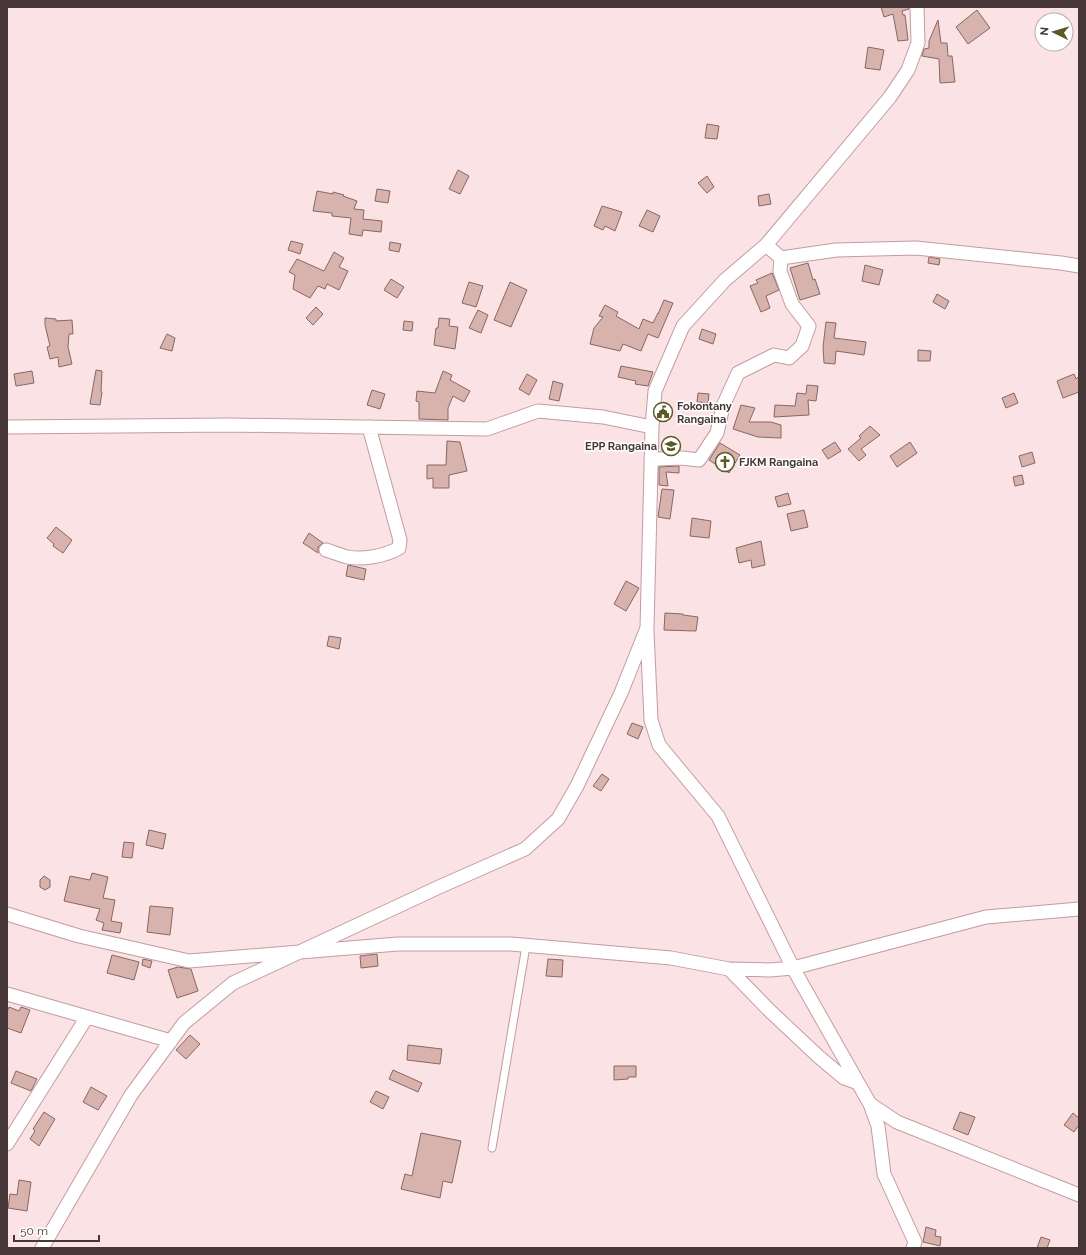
<svg xmlns="http://www.w3.org/2000/svg" width="1086" height="1255" font-family="Raleway,sans-serif">
  <style>
    .building { fill: #d8b2ac; stroke: #896761 }
    .lines { fill: none; stroke-linecap: round; stroke-linejoin: round }
    .lane-casing { stroke: #c29ca0; stroke-width: 9 }
    .street-casing { stroke: #c29ca0; stroke-width: 15 }
    .lane { stroke: #fff; stroke-width: 7 }
    .street { stroke: #fff; stroke-width: 13 }
    .labels { text-anchor: middle; dominant-baseline: central; stroke-width: 3; stroke-linejoin: round; paint-order: stroke }
    .poi-label { font-size: 11px; font-weight: bold; fill: #463638; stroke: #fff; text-anchor: start }
  </style>
  <rect width="100%" height="100%" fill="#fbe2e5"/>
  <path class="building" d="M 881,7 L 908,7 L 909,9 L 902,11 L 903,15 L 905,15 L 908,40 L 898,41 L 893,14 L 884,17 Z
    M 977,10 L 990,28 L 968,44 L 956,27 Z
    M 938,20 L 941,43 L 947,43 L 948,56 L 952,56 L 955,82 L 940,83 L 939,59 L 922,56 L 924,49 L 929,48 L 929,41 Z
    M 868,47 L 884,50 L 880,70 L 865,68 Z
    M 707,124 L 719,126 L 717,139 L 705,138 Z
    M 458,170 L 469,176 L 460,194 L 449,189 Z
    M 707,176 L 714,187 L 707,193 L 698,183 Z
    M 377,189 L 390,191 L 388,203 L 375,201 Z
    M 317,191 L 333,194 L 333,192 L 344,195 L 343,196 L 357,201 L 354,209 L 364,210 L 363,219 L 382,221 L 381,232 L 363,230 L 362,236 L 349,234 L 351,218 L 332,216 L 332,213 L 313,211 Z
    M 769,194 L 771,204 L 759,206 L 758,196 Z
    M 602,206 L 622,212 L 615,231 L 605,226 L 603,230 L 594,226 Z
    M 647,210 L 660,216 L 653,232 L 639,226 Z
    M 291,241 L 303,244 L 300,254 L 288,250 Z
    M 390,242 L 401,244 L 399,252 L 389,250 Z
    M 334,252 L 344,258 L 339,267 L 348,271 L 339,290 L 327,284 L 325,289 L 318,286 L 310,298 L 293,289 L 295,275 L 289,272 L 297,259 L 324,271 Z
    M 929,257 L 940,259 L 939,265 L 928,263 Z
    M 808,263 L 813,280 L 815,279 L 820,294 L 800,300 L 790,268 Z
    M 865,265 L 883,270 L 879,285 L 862,281 Z
    M 772,273 L 779,290 L 766,296 L 770,308 L 761,312 L 750,286 L 758,283 L 756,280 Z
    M 391,279 L 404,287 L 397,298 L 384,290 Z
    M 469,282 L 483,286 L 476,307 L 462,303 Z
    M 510,282 L 527,290 L 511,327 L 494,320 Z
    M 937,294 L 949,301 L 945,309 L 933,302 Z
    M 664,300 L 673,303 L 658,338 L 648,334 L 641,351 L 623,344 L 620,351 L 590,344 L 594,328 L 603,317 L 599,316 L 605,305 L 618,312 L 616,316 L 639,329 L 643,319 L 653,323 L 658,313 L 658,314 Z
    M 316,307 L 323,314 L 313,325 L 306,318 Z
    M 478,310 L 488,315 L 481,333 L 469,328 Z
    M 45,318 L 56,319 L 56,321 L 72,320 L 73,334 L 69,334 L 68,347 L 72,364 L 59,367 L 58,357 L 50,359 L 47,347 L 50,346 L 45,325 Z
    M 439,318 L 450,319 L 449,326 L 458,327 L 455,349 L 434,345 L 436,328 L 438,328 Z
    M 404,321 L 413,322 L 412,331 L 403,330 Z
    M 826,322 L 836,323 L 834,338 L 866,342 L 864,355 L 836,351 L 835,364 L 824,363 L 823,347 Z
    M 702,329 L 716,334 L 713,344 L 699,339 Z
    M 167,334 L 175,338 L 172,351 L 160,348 Z
    M 918,350 L 931,351 L 930,361 L 918,361 Z
    M 621,366 L 653,372 L 648,386 L 635,384 L 636,381 L 618,377 Z
    M 96,370 L 102,371 L 101,392 L 102,392 L 100,405 L 90,404 Z
    M 32,371 L 34,383 L 16,386 L 14,374 Z
    M 443,371 L 452,375 L 450,380 L 470,391 L 464,402 L 453,396 L 448,408 L 448,420 L 419,419 L 419,402 L 416,401 L 417,391 L 435,393 Z
    M 527,374 L 537,380 L 529,395 L 519,389 Z
    M 1074,374 L 1076,379 L 1079,376 L 1079,392 L 1063,398 L 1057,381 Z
    M 553,381 L 563,384 L 559,401 L 549,399 Z
    M 807,385 L 818,386 L 816,401 L 808,400 L 809,415 L 774,417 L 775,405 L 795,406 L 797,393 L 806,394 Z
    M 372,390 L 385,394 L 380,409 L 367,405 Z
    M 698,393 L 709,394 L 708,403 L 697,402 Z
    M 1014,393 L 1018,403 L 1006,408 L 1002,398 Z
    M 741,405 L 755,408 L 749,422 L 771,422 L 781,425 L 781,438 L 758,437 L 733,429 Z
    M 870,426 L 880,435 L 861,449 L 866,455 L 859,461 L 848,449 L 861,438 L 859,436 Z
    M 447,441 L 460,442 L 467,471 L 449,475 L 449,488 L 433,488 L 433,478 L 427,479 L 427,465 L 446,465 Z
    M 835,442 L 841,451 L 828,459 L 822,450 Z
    M 910,442 L 917,453 L 897,467 L 890,456 Z
    M 720,443 L 740,455 L 729,473 L 709,460 Z
    M 1032,452 L 1035,463 L 1022,467 L 1019,456 Z
    M 679,466 L 679,473 L 666,472 L 668,486 L 659,485 L 659,467 Z
    M 1022,475 L 1024,484 L 1015,486 L 1013,477 Z
    M 662,489 L 674,490 L 670,519 L 658,517 Z
    M 788,493 L 791,504 L 778,507 L 775,497 Z
    M 804,510 L 808,527 L 791,531 L 787,514 Z
    M 692,518 L 711,521 L 709,538 L 690,536 Z
    M 56,527 L 72,540 L 63,553 L 53,546 L 54,544 L 47,538 Z
    M 309,533 L 323,543 L 318,547 L 318,553 L 303,543 Z
    M 761,541 L 765,565 L 752,568 L 751,560 L 739,563 L 736,548 Z
    M 348,565 L 366,569 L 364,580 L 346,576 Z
    M 626,581 L 639,588 L 626,611 L 614,604 Z
    M 665,613 L 683,614 L 683,615 L 698,617 L 696,631 L 664,630 Z
    M 329,636 L 341,638 L 339,649 L 327,646 Z
    M 632,723 L 643,727 L 638,739 L 627,734 Z
    M 602,774 L 609,779 L 601,791 L 593,786 Z
    M 149,830 L 166,834 L 163,849 L 146,845 Z
    M 124,842 L 134,843 L 132,858 L 122,857 Z
    M 92,873 L 108,877 L 103,898 L 115,900 L 111,921 L 122,923 L 120,933 L 102,930 L 104,923 L 96,920 L 100,909 L 64,901 L 70,876 L 90,880 Z
    M 44,876 L 50,880 L 50,887 L 45,890 L 40,887 L 40,880 Z
    M 150,906 L 173,908 L 170,935 L 147,932 Z
    M 377,954 L 378,966 L 361,968 L 360,956 Z
    M 112,955 L 139,962 L 134,980 L 107,973 Z
    M 143,959 L 152,961 L 150,968 L 142,965 Z
    M 548,959 L 563,960 L 562,977 L 546,976 Z
    M 178,967 L 191,969 L 198,991 L 177,998 L 168,970 Z
    M 9,1007 L 19,1011 L 21,1007 L 30,1010 L 21,1033 L 7,1028 L 7,1012 Z
    M 190,1035 L 200,1044 L 186,1059 L 176,1050 Z
    M 408,1045 L 442,1049 L 440,1064 L 407,1060 Z
    M 614,1066 L 636,1066 L 636,1077 L 628,1077 L 628,1079 L 614,1080 Z
    M 393,1070 L 422,1083 L 418,1092 L 389,1079 Z
    M 16,1071 L 37,1079 L 31,1091 L 11,1083 Z
    M 91,1087 L 107,1096 L 98,1110 L 83,1102 Z
    M 376,1091 L 389,1097 L 383,1109 L 370,1102 Z
    M 44,1112 L 55,1119 L 39,1146 L 30,1139 L 35,1131 L 33,1129 Z
    M 960,1112 L 975,1117 L 968,1135 L 953,1129 Z
    M 1073,1113 L 1079,1118 L 1079,1125 L 1074,1132 L 1064,1125 Z
    M 421,1133 L 461,1141 L 452,1183 L 443,1181 L 440,1198 L 401,1189 L 405,1174 L 412,1176 Z
    M 19,1180 L 31,1182 L 27,1211 L 8,1208 L 10,1194 L 17,1195 Z
    M 926,1227 L 936,1230 L 935,1236 L 941,1237 L 940,1246 L 923,1242 Z
    M 1041,1237 L 1050,1240 L 1047,1248 L 1037,1248 Z"/>
  <g class="lines">
    <defs>
      <path id="lane" d="M 492,1148 L 526,946"/>
      <path id="street" d="M 766,245 L 781,258 L 836,250 L 916,248 L 1061,263 L 1079,266
        M 7,427 L 230,425 L 487,429 L 538,411 L 603,417 L 652,427
        M 651,458 L 657,459 L 682,458 L 699,460 L 717,433 L 723,406 L 738,373 L 774,355 L 789,358 L 802,346 L 809,326 L 792,304 L 780,271 L 781,258
        M 326,550 C 333,552 340,555 347,557 C 363,560 385,556 399,548 L 400,540 L 369,427
        M 647,631 L 651,720 L 659,745 L 718,816 L 793,968 L 870,1104 L 897,1122 L 1079,1195
        M 7,914 L 79,936 L 189,961 L 398,944 L 511,944 L 671,958 L 729,969 L 770,970 L 793,968 L 986,917 L 1079,909
        M 729,969 L 770,1011 L 819,1057 L 844,1078 L 858,1083
        M 7,994 L 171,1041
        M 870,1104 L 878,1126 L 884,1174 L 915,1242 L 913,1248
        M 7,1144 L 87,1017
        M 42,1248 L 131,1095 L 184,1023 L 233,983 L 439,887 L 525,849 L 558,819 L 577,786 L 621,693 L 647,628 L 652,427 L 655,391 L 683,326 L 725,280 L 766,245 L 890,97 L 908,70 L 918,43 L 917,7"/>
    </defs>
    <use href="#lane" class="lane-casing"/>
    <use href="#street" class="street-casing"/>
    <use href="#lane" class="lane"/>
    <use href="#street" class="street"/>
  </g>
  <defs>
    <symbol id="civic-ring" viewBox="-11 -11 22 22"><circle r="9.5" fill="#fff" stroke="#5d5925" stroke-width="1.5"/><path d="M-.6-6.5H3V-4.5H.6V-3L4-1V1h2V6H-6V1h2V-1L-.6-3ZM-1.2 2.5V6h2.4V2.5Z" fill="#5d5925"/></symbol>
    <symbol id="school-ring" viewBox="-11 -11 22 22"><circle r="9.5" fill="#fff" stroke="#5d5925" stroke-width="1.5"/><path d="M0-5L7-2L0 1L-7-2ZM-4 1L0 2.5L4 1V4Q0 6-4 4Z" fill="#5d5925"/></symbol>
    <symbol id="church-ring" viewBox="-11 -11 22 22"><circle r="9.5" fill="#fff" stroke="#5d5925" stroke-width="1.5"/><path d="M-1.2-6h2.4v3.5h3.3v2.4h-3.3V6h-2.4V-.1h-3.3v-2.4h3.3Z" fill="#5d5925"/></symbol>
  </defs>
  <g fill-rule="evenodd">
    <use href="#civic-ring" x="652" y="401" width="22" height="22"/>
    <use href="#school-ring" x="660" y="435" width="22" height="22"/>
    <use href="#church-ring" x="714" y="451" width="22" height="22"/>
  </g>
  <g class="labels">
    <g class="poi-label">
      <text x="677" y="406">Fokontany<tspan x="677" dy="13">Rangaina</tspan></text>
      <text x="657" y="446" text-anchor="end">EPP Rangaina</text>
      <text x="739" y="462">FJKM Rangaina</text>
    </g>
  </g>
  <rect width="1086" height="1255" fill="none" stroke="#463638" stroke-width="16"/>
  <g transform="translate(1054 32) rotate(275)"><circle r="19" fill="#ffffff" stroke="#b5afaf"/>
  <path d="M0-3L7 15L0 10L-7 15Z" fill="#5d5925"/>
  <text y="-6" font-size="11" font-weight="bold" text-anchor="middle" fill="#463638">N</text>
  </g>
  <path d="M14 1235v6h85v-6" fill="none" stroke="#463638" stroke-width="2"/>
  <text x="20" y="1235" font-size="12" fill="#463638" stroke="#ffffff" stroke-width="3" paint-order="stroke">50 m</text>
</svg>
